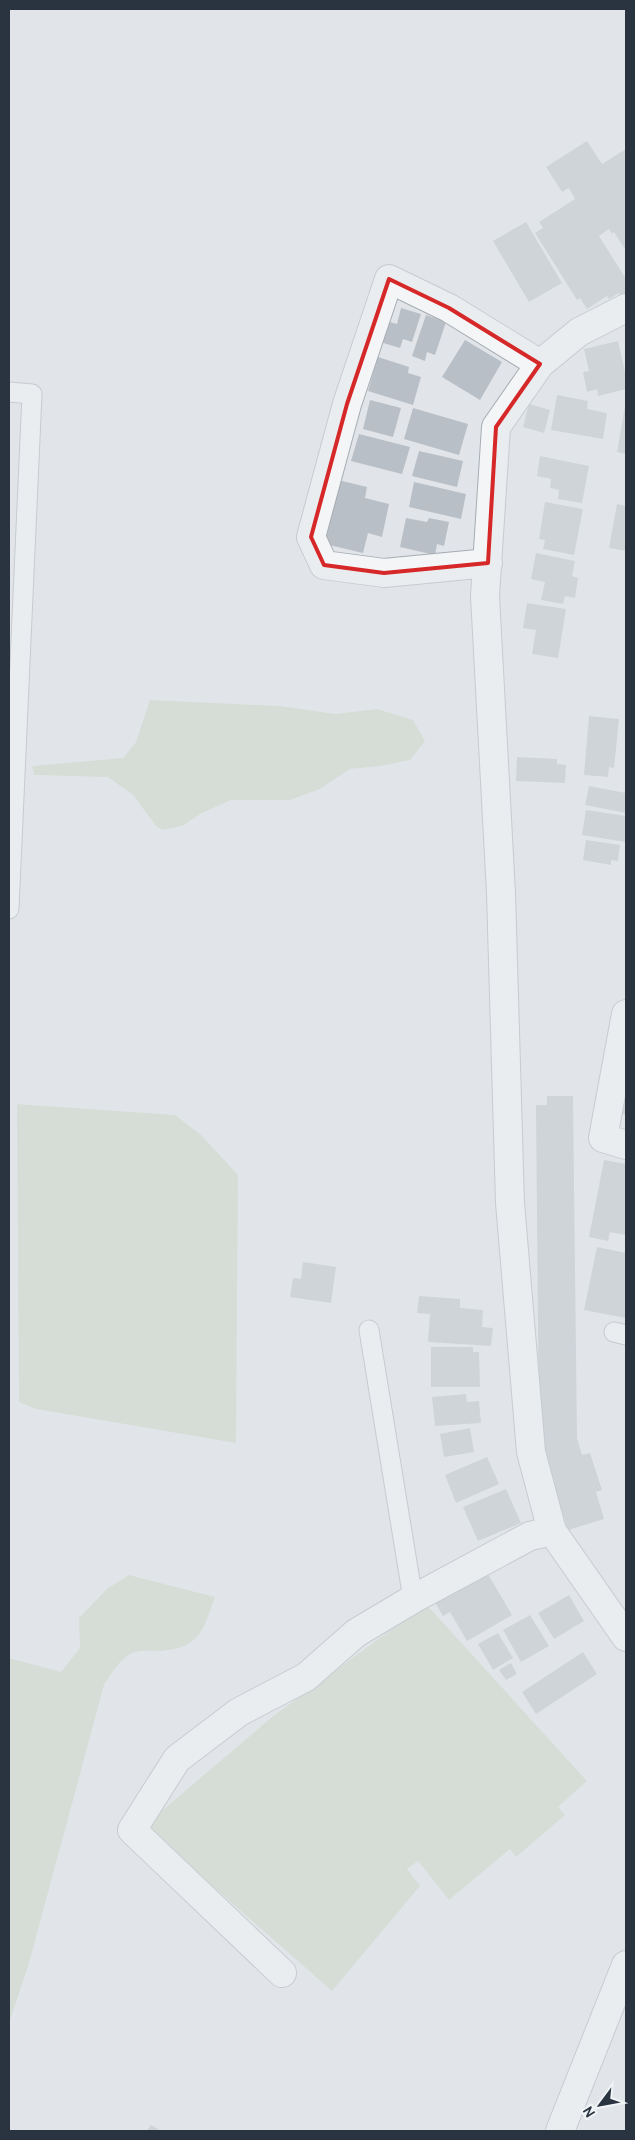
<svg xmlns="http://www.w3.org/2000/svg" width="635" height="2140" font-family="Cabin,sans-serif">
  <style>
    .green { fill: #c8d3c2 }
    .building { fill: #b8bfc6 }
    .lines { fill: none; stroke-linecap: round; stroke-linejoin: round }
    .lane-casing { stroke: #a6acb3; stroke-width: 21 }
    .street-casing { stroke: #a6acb3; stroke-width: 30 }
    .lane { stroke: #f3f5f7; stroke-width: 19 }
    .street { stroke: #f3f5f7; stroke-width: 28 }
    .marked { fill: none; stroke: #d62828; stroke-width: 4; stroke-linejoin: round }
  </style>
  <rect width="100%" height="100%" fill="#e1e5e9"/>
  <path class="green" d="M 150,700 L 280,706 L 335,714 L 377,709 L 413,720 L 425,741 L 410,760 L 381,766 L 350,769 L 320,789 L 290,800 L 231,800 L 202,813 L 182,826 L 163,830 L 156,826 L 133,795 L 108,777 L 34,775 L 32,766 L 123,758 L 136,742 Z
    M 17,1104 L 175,1115 L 201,1135 L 238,1175 L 236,1443 L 36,1409 L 19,1402 Z
    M 129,1575 L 215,1597 C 203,1631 200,1648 160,1651 C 152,1651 139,1650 132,1653 C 120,1659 111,1674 104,1685 L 29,1963 L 9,2023 L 9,1658 L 61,1672 L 80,1648 L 79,1618 L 108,1588 Z
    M 426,1604 L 587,1781 L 558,1807 L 565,1815 L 516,1857 L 510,1849 L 449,1900 L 418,1861 L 407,1869 L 420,1886 L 332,1991 L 144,1826 L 272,1717 Z"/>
  <path class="building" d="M 587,141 L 602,164 L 626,149 L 626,251 L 614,232 L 612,234 L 609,229 L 599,236 L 626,279 L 626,294 L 621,298 L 619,293 L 609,299 L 607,296 L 587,309 L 580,298 L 577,300 L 535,233 L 543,228 L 539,222 L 575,199 L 569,188 L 562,192 L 546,167 Z
    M 526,222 L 562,283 L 529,302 L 493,241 Z
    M 401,308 L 421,314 L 412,342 L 403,339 L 400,348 L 380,342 L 386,321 L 397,324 Z
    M 426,315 L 446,322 L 435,355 L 427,352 L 425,361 L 412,356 Z
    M 465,340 L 502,362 L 480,400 L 442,377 Z
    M 618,341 L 626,376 L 626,389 L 598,396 L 597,389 L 587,392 L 583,372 L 589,371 L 584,349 Z
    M 378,357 L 409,367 L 408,373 L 421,377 L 413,405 L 368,391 Z
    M 557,395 L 588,401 L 587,409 L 607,413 L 603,439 L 551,430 Z
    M 370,400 L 401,408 L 393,437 L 363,429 Z
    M 529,404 L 550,410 L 544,433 L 523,427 Z
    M 625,406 L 626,406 L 626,454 L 617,452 Z
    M 413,408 L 468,424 L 459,455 L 404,439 Z
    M 359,434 L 410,447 L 402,474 L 351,461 Z
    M 419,451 L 463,461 L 457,487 L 412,476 Z
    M 540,456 L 589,466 L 582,503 L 558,499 L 559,490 L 550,488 L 551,479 L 537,476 Z
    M 338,480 L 367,487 L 365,498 L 389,504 L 382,537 L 368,533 L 363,553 L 325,544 Z
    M 414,482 L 466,494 L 461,519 L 409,507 Z
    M 545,502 L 583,509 L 574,555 L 543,549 L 545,540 L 539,539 Z
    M 617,504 L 626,506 L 626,551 L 609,548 Z
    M 406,518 L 427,522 L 429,518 L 449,522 L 444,546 L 437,544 L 435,555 L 400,547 Z
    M 536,553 L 575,561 L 572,576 L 578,578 L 575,598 L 565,596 L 563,604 L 541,600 L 545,582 L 531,579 Z
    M 527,603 L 566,609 L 558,658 L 532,654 L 536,630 L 523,628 Z
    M 589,716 L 619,719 L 614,768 L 609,767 L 608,777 L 584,775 Z
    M 517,757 L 557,759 L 557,764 L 566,765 L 565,783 L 516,781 Z
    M 589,786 L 626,793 L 626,813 L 585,805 Z
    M 586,810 L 626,816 L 626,842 L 582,835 Z
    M 586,840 L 620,845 L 618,861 L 611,860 L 611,865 L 583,860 Z
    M 625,1093 L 626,1094 L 626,1115 L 621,1114 Z
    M 547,1096 L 573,1096 L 577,1438 L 582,1455 L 590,1453 L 602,1490 L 596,1492 L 604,1519 L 568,1530 L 539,1440 L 536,1105 L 547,1105 Z
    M 604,1160 L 626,1164 L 626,1235 L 610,1232 L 608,1241 L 589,1237 Z
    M 597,1247 L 626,1253 L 626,1318 L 584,1310 Z
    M 303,1262 L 336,1267 L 331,1303 L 290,1297 L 293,1278 L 301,1279 Z
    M 419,1296 L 460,1299 L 460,1308 L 483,1310 L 482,1327 L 493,1328 L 491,1346 L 428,1342 L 430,1314 L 417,1313 Z
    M 431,1347 L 473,1347 L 473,1352 L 479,1352 L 480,1387 L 431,1387 Z
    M 466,1394 L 467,1402 L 479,1401 L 481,1423 L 435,1426 L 432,1397 Z
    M 470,1428 L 474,1452 L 444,1457 L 440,1434 Z
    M 487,1457 L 499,1484 L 456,1503 L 445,1475 Z
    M 506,1489 L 521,1523 L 478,1541 L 463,1507 Z
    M 485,1569 L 512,1615 L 467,1641 L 450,1612 L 443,1616 L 433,1599 Z
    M 569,1595 L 584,1621 L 554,1639 L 538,1613 Z
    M 530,1615 L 549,1646 L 521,1662 L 503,1630 Z
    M 498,1633 L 513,1658 L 493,1670 L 478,1644 Z
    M 583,1652 L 597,1674 L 536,1714 L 522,1692 Z
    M 511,1663 L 517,1674 L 506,1680 L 499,1670 Z
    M 151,2125 L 161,2131 L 147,2131 Z"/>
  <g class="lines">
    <defs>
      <path id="lane" d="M 9,392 L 32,394 L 9,909
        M 369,1330 L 413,1599
        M 614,1332 L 626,1335"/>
      <path id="street" d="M 626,308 L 579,332 L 540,364 L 496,427 L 485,596 L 501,893 L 510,1203 L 531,1452 L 552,1531 L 626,1637
        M 488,563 L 384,573 L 324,565 L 311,537 L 347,404 L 389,279 L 449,308 L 540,364
        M 626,1014 L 603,1138 L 626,1145
        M 282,1973 L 132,1830 L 177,1759 L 239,1712 L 306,1677 L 356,1633 L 413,1599 L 530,1536 L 552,1531
        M 560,2131 L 626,1965"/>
    </defs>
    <use href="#lane" class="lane-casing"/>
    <use href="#street" class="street-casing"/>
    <use href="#lane" class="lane"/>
    <use href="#street" class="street"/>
  </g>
  <path d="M0 0H635V2140H0ZM 389,279 L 449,308 L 540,364 L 496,427 L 488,563 L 384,573 L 324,565 L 311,537 L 347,404 Z" fill="#e1e5e9" fill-opacity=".55" fill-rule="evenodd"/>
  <path class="marked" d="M 389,279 L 449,308 L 540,364 L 496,427 L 488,563 L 384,573 L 324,565 L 311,537 L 347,404 Z"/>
  <rect width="635" height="2140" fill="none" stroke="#2a3440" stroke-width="20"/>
  <g transform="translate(600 2105) rotate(238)" stroke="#f0f4f6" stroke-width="4" paint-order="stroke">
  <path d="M0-4L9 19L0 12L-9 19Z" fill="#2a3440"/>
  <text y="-8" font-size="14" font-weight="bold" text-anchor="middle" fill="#2a3440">N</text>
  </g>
</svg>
